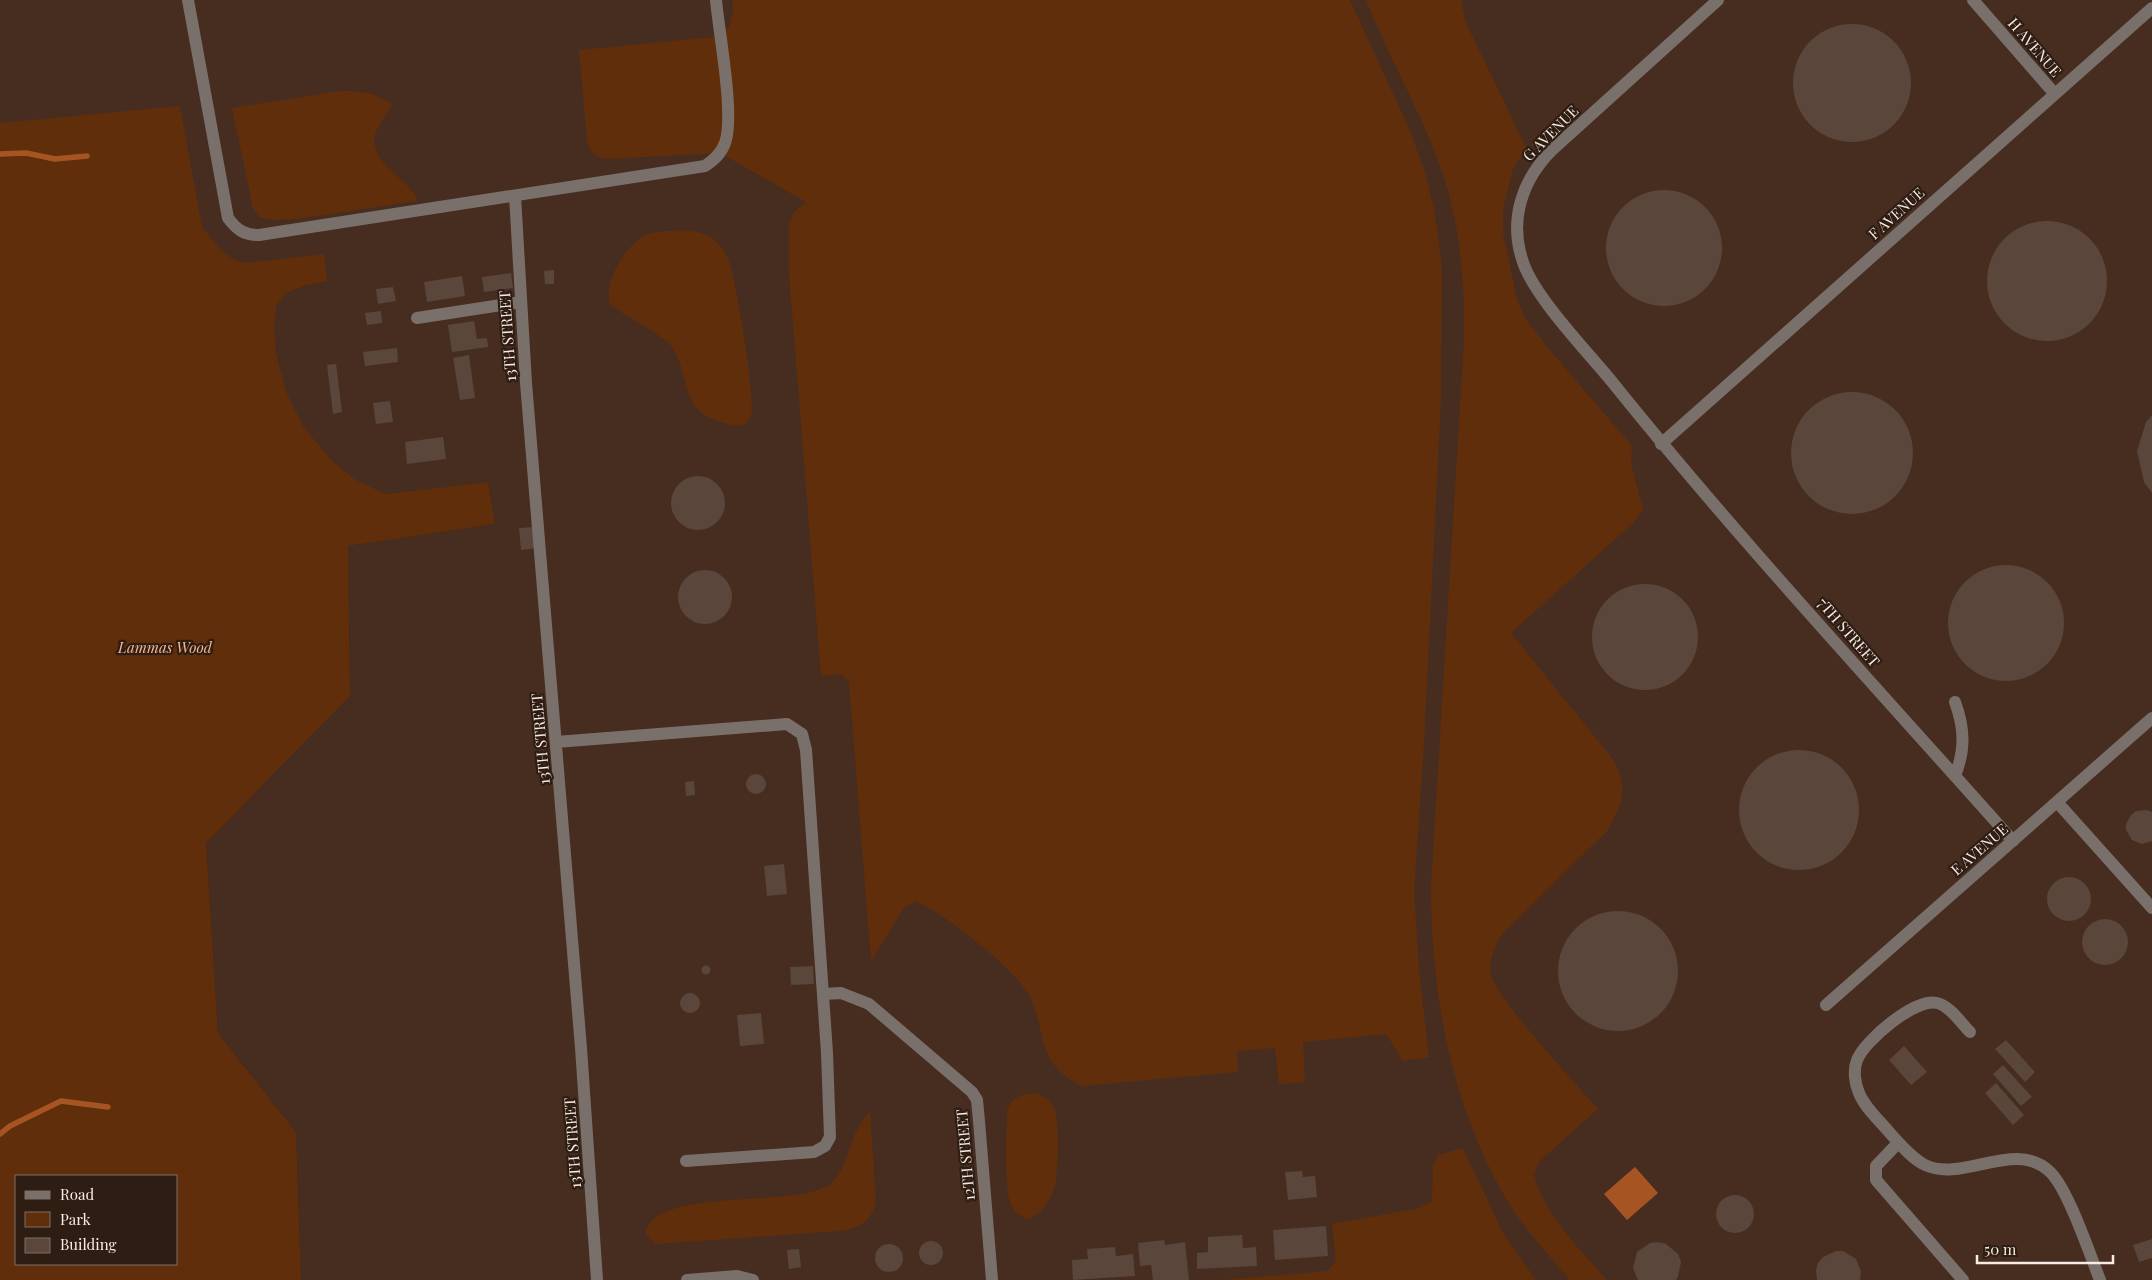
<svg xmlns="http://www.w3.org/2000/svg" width="2152" height="1280" font-family="'Playfair Display',serif">
  <style>
    .built { fill: #462d20 }
    .green { fill: #612e0b; fill-rule: evenodd }
    .water { fill: #a65522 }
    .lines { fill: none; stroke-linecap: round; stroke-linejoin: round }
    .stream { stroke: #a65522; stroke-width: 5.5 }
    .building { fill: #5a463b }
    .minor { stroke: #7a706b; stroke-width: 12 }
    .labels { text-anchor: middle; dominant-baseline: central; stroke-width: 4.5; stroke-linejoin: round; paint-order: stroke }
    .street-label { font-size: 15px; fill: #f8ebe4; stroke: #2e1d13 }
    .park-label { font-size: 15px; font-style: italic; fill: #f9b691; stroke: #2e1d13 }
  </style>
  <rect width="100%" height="100%" fill="#38261c"/>
  <path class="built" d="M 0,0 L 2152,0 L 2152,1280 L 301,1280 L 296,1132 L 218,1033 L 206,843 L 350,696 L 348,546 L 495,524 L 488,482 L 385,494 L 267,501 L 0,146 Z"/>
  <path class="green" d="M 732,0 L 1350,0 L 1411,133 L 1427,179 L 1435,215 L 1442,267 L 1441,399 L 1424,743 L 1414,891 L 1419,971 L 1429,1057 L 1403,1061 L 1386,1034 L 1303,1042 L 1305,1082 L 1279,1084 L 1275,1048 L 1237,1051 L 1238,1072 L 1081,1086 C 1035,1061 1048,1037 1030,997 C 1017,970 943,912 915,901 L 904,908 L 871,961 L 849,681 L 840,674 L 821,676 L 789,273 L 789,225 L 793,213 L 806,202 L 720,153 L 606,159 C 593,157 590,151 587,139 L 579,50 L 716,37 L 729,27 L 733,10 Z
    M 1366,0 L 1461,0 L 1465,21 L 1526,147 L 1513,169 L 1503,209 L 1503,234 L 1517,299 L 1525,318 L 1548,348 L 1632,446 L 1631,463 L 1643,510 L 1632,524 L 1511,633 L 1612,758 C 1629,786 1623,804 1607,831 L 1502,934 C 1496,945 1490,957 1490,970 C 1491,994 1578,1086 1598,1109 L 1540,1161 L 1534,1174 C 1544,1215 1580,1249 1607,1280 L 1570,1280 C 1548,1254 1524,1229 1507,1200 C 1451,1106 1431,994 1431,886 L 1464,340 C 1465,296 1462,250 1452,207 C 1437,137 1392,67 1366,0 Z
    M 340,91 C 359,91 376,92 391,104 C 388,115 378,123 375,135 C 369,165 409,177 418,201 L 297,219 L 273,220 L 259,217 L 253,208 L 232,108 Z
    M 180,106 L 202,227 L 221,250 L 234,260 L 245,263 L 324,254 L 327,281 L 306,285 L 286,293 L 276,306 L 274,325 L 276,354 L 287,394 L 303,426 L 333,462 L 354,479 L 385,494 L 488,482 L 495,524 L 348,546 L 350,696 L 206,843 L 218,1033 L 296,1132 L 301,1280 L 0,1280 L 0,123 ZM 16,1176 L 176,1176 L 176,1264 L 16,1264 Z
    M 667,231 C 681,231 700,229 712,238 C 719,243 727,253 729,262 C 736,282 756,399 751,416 C 746,431 729,425 718,421 C 678,408 690,372 672,347 C 663,334 625,317 610,304 C 602,283 627,242 648,234 C 654,232 661,232 667,231 Z
    M 1036,1093 C 1043,1096 1050,1099 1054,1107 C 1060,1120 1059,1179 1053,1192 C 1049,1202 1038,1218 1027,1219 C 1021,1216 1016,1214 1012,1207 C 1003,1191 1007,1131 1007,1110 C 1013,1096 1022,1094 1036,1093 Z
    M 870,1111 L 876,1203 C 869,1224 859,1228 839,1231 L 655,1244 L 646,1234 C 652,1185 795,1210 830,1184 C 846,1172 848,1146 857,1130 C 860,1123 866,1117 870,1111 Z
    M 1463,1148 L 1504,1235 L 1536,1280 L 1224,1280 L 1328,1271 L 1336,1261 L 1332,1224 L 1420,1208 L 1432,1201 L 1433,1165 L 1438,1155 Z"/>
  <path class="water" d="M 1635,1167 L 1658,1193 L 1627,1220 L 1604,1194 Z"/>
  <g class="lines">
    <path class="stream" d="M 0,154 L 26,153 L 55,159 L 87,156
      M 0,1134 L 10,1126 L 61,1101 L 108,1107"/>
  </g>
  <path class="building" d="M1793 83a59 59 0 1 1 118 0a59 59 0 1 1-118 0Z
    M1606 248a58 58 0 1 1 116 0a58 58 0 1 1-116 0Z
    M1987 281a60 60 0 1 1 120 0a60 60 0 1 1-120 0Z
    M 554,270 L 554,284 L 545,284 L 544,271 Z
    M 511,273 L 513,288 L 484,292 L 482,277 Z
    M 462,276 L 465,296 L 427,302 L 424,282 Z
    M 393,287 L 396,301 L 378,304 L 376,289 Z
    M 381,311 L 382,323 L 367,325 L 365,313 Z
    M 474,321 L 477,339 L 487,338 L 488,347 L 452,352 L 448,325 Z
    M 397,348 L 398,362 L 365,366 L 363,352 Z
    M 469,355 L 475,398 L 460,400 L 453,358 Z
    M 336,364 L 342,412 L 333,414 L 327,365 Z
    M1791 453a61 61 0 1 1 122 0a61 61 0 1 1-122 0Z
    M 390,401 L 393,422 L 376,424 L 373,403 Z
    M 2152,415 L 2152,493 L 2144,482 L 2137,451 L 2146,422 Z
    M 443,437 L 446,459 L 407,464 L 405,442 Z
    M671 503a27 27 0 1 1 54 0a27 27 0 1 1-54 0Z
    M 535,527 L 537,548 L 521,550 L 519,528 Z
    M1948 623a58 58 0 1 1 116 0a58 58 0 1 1-116 0Z
    M678 597a27 27 0 1 1 54 0a27 27 0 1 1-54 0Z
    M1592 637a53 53 0 1 1 106 0a53 53 0 1 1-106 0Z
    M1739 810a60 60 0 1 1 120 0a60 60 0 1 1-120 0Z
    M746 784a10 10 0 1 1 20 0a10 10 0 1 1-20 0Z
    M 694,781 L 695,795 L 686,796 L 685,782 Z
    M 2147,810 L 2152,812 L 2152,841 L 2142,844 L 2132,840 L 2126,830 L 2126,824 L 2131,815 L 2136,811 Z
    M 784,864 L 787,894 L 767,896 L 764,866 Z
    M2047 899a22 22 0 1 1 44 0a22 22 0 1 1-44 0Z
    M1558 971a60 60 0 1 1 120 0a60 60 0 1 1-120 0Z
    M2082 942a23 23 0 1 1 46 0a23 23 0 1 1-46 0Z
    M701.5 970a4.5 4.5 0 1 1 9 0a4.5 4.5 0 1 1-9 0Z
    M 813,966 L 814,984 L 791,985 L 790,967 Z
    M680 1003a10 10 0 1 1 20 0a10 10 0 1 1-20 0Z
    M 761,1013 L 764,1044 L 740,1046 L 737,1015 Z
    M 2006,1040 L 2035,1072 L 2025,1082 L 1995,1049 Z
    M 1904,1046 L 1927,1072 L 1911,1085 L 1889,1060 Z
    M 2003,1065 L 2032,1097 L 2021,1106 L 1993,1074 Z
    M 1996,1083 L 2024,1115 L 2013,1125 L 1985,1093 Z
    M 1302,1171 L 1303,1177 L 1315,1176 L 1317,1197 L 1288,1200 L 1285,1172 Z
    M1716 1214a19 19 0 1 1 38 0a19 19 0 1 1-38 0Z
    M 1326,1226 L 1328,1256 L 1275,1260 L 1273,1230 Z
    M 1242,1235 L 1243,1248 L 1256,1247 L 1257,1266 L 1197,1269 L 1197,1253 L 1208,1252 L 1208,1237 Z
    M 2152,1239 L 2152,1258 L 2139,1262 L 2133,1245 Z
    M 1164,1240 L 1165,1245 L 1185,1242 L 1189,1280 L 1153,1280 L 1151,1265 L 1140,1266 L 1138,1243 Z
    M919 1253a12 12 0 1 1 24 0a12 12 0 1 1-24 0Z
    M 1658,1242 L 1666,1244 L 1678,1254 L 1681,1262 L 1678,1277 L 1676,1280 L 1638,1280 L 1633,1268 L 1637,1252 L 1650,1243 Z
    M875 1258a14 14 0 1 1 28 0a14 14 0 1 1-28 0Z
    M 1115,1247 L 1116,1256 L 1133,1254 L 1135,1276 L 1073,1280 L 1072,1260 L 1088,1259 L 1087,1249 Z
    M 799,1249 L 801,1267 L 789,1269 L 787,1250 Z
    M 1836,1251 L 1843,1251 L 1856,1259 L 1861,1272 L 1860,1280 L 1817,1280 L 1816,1270 L 1818,1263 L 1823,1257 Z"/>
  <g class="lines">
    <path class="minor" d="M 188,0 L 228,218 C 237,230 244,235 259,235 L 705,166 C 714,160 721,154 725,143 C 735,115 719,34 716,0
      M 1718,0 L 1552,150 C 1523,179 1509,218 1522,259 C 1532,295 1588,352 1613,383 C 1740,541 1879,690 2013,841
      M 1973,0 L 2054,93
      M 515,196 L 526,383 L 581,1048 L 597,1280
      M 417,318 L 521,302
      M 1661,444 L 2152,8
      M 1955,702 C 1965,729 1965,750 1955,776
      M 556,742 L 787,724 L 802,734 L 806,750 L 827,1053 L 830,1137 L 825,1146 L 814,1152 L 686,1161
      M 2057,802 L 2152,908
      M 823,994 L 841,993 L 869,1004 L 972,1092 L 977,1100 L 979,1121 L 992,1280
      M 1826,1005 L 2152,718
      M 1970,1032 C 1961,1023 1950,1006 1937,1003 C 1915,998 1865,1040 1857,1060 C 1853,1070 1855,1084 1859,1093 C 1865,1108 1879,1120 1889,1132 C 1899,1143 1911,1158 1925,1165 C 1963,1183 2015,1139 2049,1171 C 2067,1186 2090,1255 2100,1280
      M 1898,1143 L 1876,1166 L 1876,1180 L 1963,1280
      M 687,1280 L 737,1276 L 753,1280"/>
  </g>
  <g class="labels">
    <g class="street-label">
      <text transform="translate(2035 47) rotate(49)">H AVENUE</text>
      <text transform="translate(1550 133) rotate(-45)">G AVENUE</text>
      <text transform="translate(1896 213) rotate(-42)">F AVENUE</text>
      <text transform="translate(507 336) rotate(-94)">13TH STREET</text>
      <text transform="translate(1849 632) rotate(49)">7TH STREET</text>
      <text transform="translate(540 739) rotate(-95)">13TH STREET</text>
      <text transform="translate(1979 849) rotate(-41)">E AVENUE</text>
      <text transform="translate(572 1143) rotate(-94)">13TH STREET</text>
      <text transform="translate(965 1155) rotate(-95)">12TH STREET</text>
    </g>
    <g class="park-label">
      <text x="165" y="647">Lammas Wood</text>
    </g>
  </g>
  <rect x="15" y="1175" width="162" height="90" fill="#2e1d13" stroke="#7f6f67"/>
  <rect x="25" y="1191" width="25" height="8" fill="#7a706b" stroke="#7f6f67"/>
  <text x="60" y="1200" font-size="15" fill="#f8ebe4">Road</text>
  <rect x="25" y="1212" width="25" height="15" fill="#612e0b" stroke="#7f6f67"/>
  <text x="60" y="1225" font-size="15" fill="#f8ebe4">Park</text>
  <rect x="25" y="1238" width="25" height="15" fill="#5a463b" stroke="#7f6f67"/>
  <text x="60" y="1250" font-size="15" fill="#f8ebe4">Building</text>
  <path d="M1977 1255v8h136v-8" fill="none" stroke="#f8ebe4" stroke-width="2.5"/>
  <text x="1984" y="1255" font-size="15" fill="#f8ebe4" stroke="#2e1d13" stroke-width="4" paint-order="stroke">50 m</text>
</svg>
